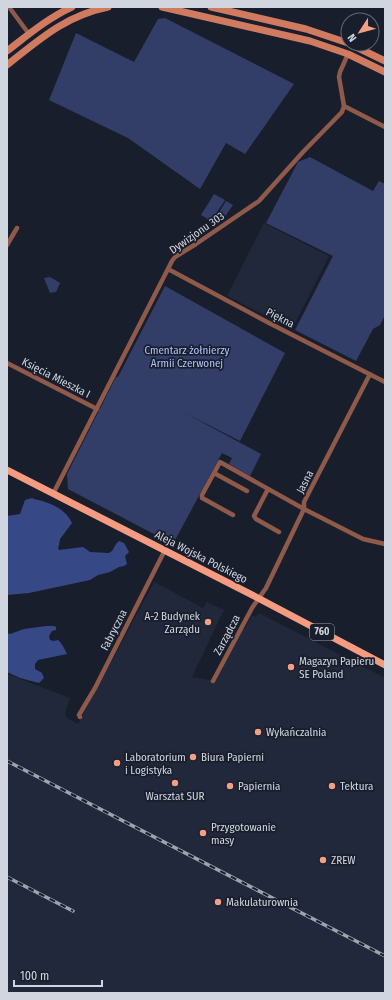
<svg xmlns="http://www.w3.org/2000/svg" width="392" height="1000" font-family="'Fira Sans Condensed',sans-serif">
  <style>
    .built { fill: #21283b }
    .green { fill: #323e68 }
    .forest { fill: #374887 }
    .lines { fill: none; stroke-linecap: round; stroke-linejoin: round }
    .street { stroke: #8f5a49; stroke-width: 4.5 }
    .secondary { stroke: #d07b60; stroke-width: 7 }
    .primary { stroke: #f59c80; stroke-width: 7 }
    .rail-casing { stroke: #9fa3af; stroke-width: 3.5 }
    .rail { stroke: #191e2d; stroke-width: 2; stroke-dasharray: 6; stroke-linecap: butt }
    .poi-dot { fill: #f39f84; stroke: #191e2d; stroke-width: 1.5 }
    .labels { text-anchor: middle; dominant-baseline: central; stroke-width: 3.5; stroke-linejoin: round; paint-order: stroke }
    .shield { fill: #191e2d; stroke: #9a9eaa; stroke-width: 1 }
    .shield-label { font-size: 10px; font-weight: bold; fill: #d1d5df }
    .street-label { font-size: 11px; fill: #d1d5df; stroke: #191e2d }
    .park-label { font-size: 11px; fill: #afc2fa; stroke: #191e2d }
    .poi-label { font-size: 11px; fill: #d1d5df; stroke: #191e2d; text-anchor: start }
  </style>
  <rect width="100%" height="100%" fill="#191e2d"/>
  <path class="built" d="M 264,223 L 329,256 L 292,329 L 227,296 Z
    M 154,582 L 203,608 L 207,602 L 224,610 L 192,677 L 216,681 L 243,628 L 245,628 L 252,615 L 256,617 L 259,613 L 385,678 L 385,993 L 7,993 L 7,674 L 70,698 L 65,713 L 67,718 L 78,724 Z"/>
  <path class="green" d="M 165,18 L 294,84 L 245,154 L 226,143 L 200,189 L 128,138 L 49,100 L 76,33 L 134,62 L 158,19 Z
    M 310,157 L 373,191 L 379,181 L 385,184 L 385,315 L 380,325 L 373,329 L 356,361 L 295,330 L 333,256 L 266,223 L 298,162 Z
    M 214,194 L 225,200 L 211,221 L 201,215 Z
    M 226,201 L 233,205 L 224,218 L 218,214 Z
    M 50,277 L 60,283 L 56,292 L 50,293 L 44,278 Z
    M 165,286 L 285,353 L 240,441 L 183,412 L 261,454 L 250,476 L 229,464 L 232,458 L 222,453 L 173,544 L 68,489 L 67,474 L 116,377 L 118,377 Z"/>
  <path class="forest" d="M 32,498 C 36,500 40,500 45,502 C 56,505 67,512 72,523 L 60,539 L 59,545 L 58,548 L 59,550 L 83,547 L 90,552 L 109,553 L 112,551 L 116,544 L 119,541 L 124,543 L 129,552 L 125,556 L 127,564 L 124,566 L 119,567 L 110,572 L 98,575 L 90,580 L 29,593 L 7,595 L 7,516 L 20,514 L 25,500 Z
    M 46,626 L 54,626 L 56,627 L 56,630 L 52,631 L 49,636 L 50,640 L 54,641 L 58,640 C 62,643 65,650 67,654 L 38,660 L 35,664 L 35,669 L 42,673 L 44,678 L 39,683 L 20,678 L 7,672 L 7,633 L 10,634 L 24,629 Z"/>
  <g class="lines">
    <path class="street" d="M 9,7 L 29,34
      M 344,106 L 385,127
      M 7,245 L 17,228
      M 168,269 L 269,323 L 385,382
      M 7,363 L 97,409
      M 214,473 L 247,491
      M 268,489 L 254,516 L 256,519 L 279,532
      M 53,494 L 172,261 L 175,257 L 196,244 L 259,201 L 303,152 L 342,112 L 344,106 L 339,77 L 340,72 L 348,54
      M 233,515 L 204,499 L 202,498 L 202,495 L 220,462 L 304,509 L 363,539 L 385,544
      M 213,681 L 252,608 L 266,588 L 304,509 L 304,502 L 370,374
      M 80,717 L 79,715 L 95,688 L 165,550"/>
    <path class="secondary" d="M 162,7 L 310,41 L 348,54 L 385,72
      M 211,7 L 306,29 L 348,43
      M 350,44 L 385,61
      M 7,51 C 28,35 48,18 72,7
      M 7,65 C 40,39 65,16 108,7"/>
    <path class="primary" d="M 7,470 L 256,597 L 385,665"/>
    <defs>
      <path id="rail" d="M 7,761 L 385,956
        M 7,877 L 73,911"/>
    </defs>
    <use href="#rail" class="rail-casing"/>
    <use href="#rail" class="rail"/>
  </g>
  <g class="poi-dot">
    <circle cx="208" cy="622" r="4"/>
    <circle cx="291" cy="667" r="4"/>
    <circle cx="258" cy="732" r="4"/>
    <circle cx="193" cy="757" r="4"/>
    <circle cx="117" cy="763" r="4"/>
    <circle cx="175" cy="783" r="4"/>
    <circle cx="230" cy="786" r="4"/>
    <circle cx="332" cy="786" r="4"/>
    <circle cx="203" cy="833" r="4"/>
    <circle cx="323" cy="860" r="4"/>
    <circle cx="218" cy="902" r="4"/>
  </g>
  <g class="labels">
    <rect class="shield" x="310" y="624" width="24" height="16" rx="3"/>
    <g class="shield-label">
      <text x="322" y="632">760</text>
    </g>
    <g class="street-label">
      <text transform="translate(197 233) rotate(-35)">Dywizjonu 303</text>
      <text transform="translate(280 318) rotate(27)">Piękna</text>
      <text transform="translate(56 378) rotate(27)">Księcia Mieszka I</text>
      <text transform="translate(305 482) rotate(-63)">Jasna</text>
      <text transform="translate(201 557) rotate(27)">Aleja Wojska Polskiego</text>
      <text transform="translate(114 630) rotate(-63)">Fabryczna</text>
      <text transform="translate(227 635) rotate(-62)">Zarządcza</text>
    </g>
    <g class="park-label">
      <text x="187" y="350">Cmentarz żołnierzy<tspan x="187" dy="13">Armii Czerwonej</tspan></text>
    </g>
    <g class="poi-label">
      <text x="200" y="616" text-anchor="end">A-2 Budynek<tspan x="200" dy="13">Zarządu</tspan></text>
      <text x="299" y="661">Magazyn Papieru<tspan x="299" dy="13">SE Poland</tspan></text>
      <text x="266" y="732">Wykańczalnia</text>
      <text x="125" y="757">Laboratorium<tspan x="125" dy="13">i Logistyka</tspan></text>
      <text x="201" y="757">Biura Papierni</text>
      <text x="238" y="786">Papiernia</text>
      <text x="340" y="786">Tektura</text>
      <text x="175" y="796" text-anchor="middle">Warsztat SUR</text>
      <text x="211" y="827">Przygotowanie<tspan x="211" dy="13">masy</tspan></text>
      <text x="331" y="860">ZREW</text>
      <text x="226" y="902">Makulaturownia</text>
    </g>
  </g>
  <rect width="392" height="1000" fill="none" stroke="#d1d5df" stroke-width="16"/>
  <g transform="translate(360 32) rotate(234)"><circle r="19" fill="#191e2d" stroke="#636774"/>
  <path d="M0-3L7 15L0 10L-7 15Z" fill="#f39f84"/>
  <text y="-6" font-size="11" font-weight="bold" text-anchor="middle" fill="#d1d5df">N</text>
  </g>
  <path d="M14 980v6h88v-6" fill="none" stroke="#d1d5df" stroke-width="2"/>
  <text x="20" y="980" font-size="12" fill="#d1d5df" stroke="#191e2d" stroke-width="3" paint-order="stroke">100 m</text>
</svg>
